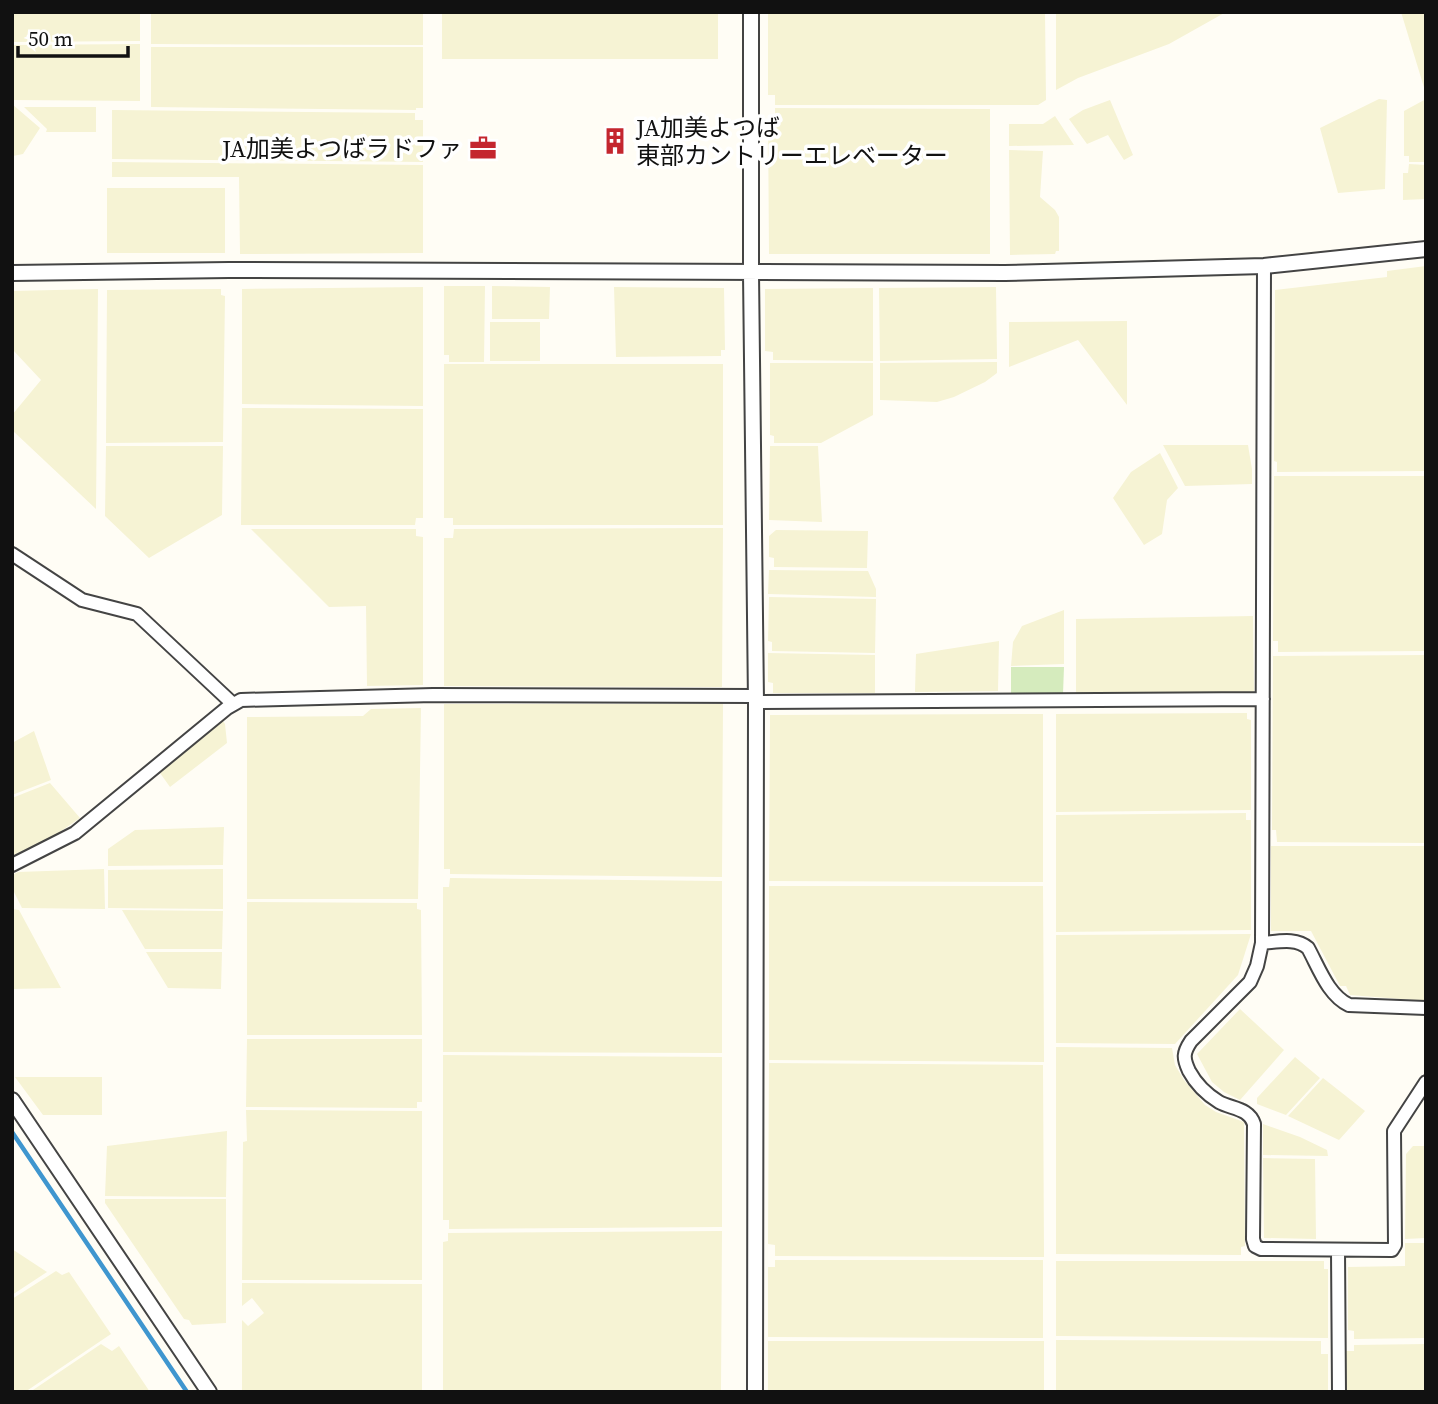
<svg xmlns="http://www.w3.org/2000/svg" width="1438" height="1404" font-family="'Source Serif 4','Noto Sans JP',serif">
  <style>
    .farmland { fill: #f6f3d4 }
    .green { fill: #d5ebbd }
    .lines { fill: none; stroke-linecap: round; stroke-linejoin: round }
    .stream { stroke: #3f96cf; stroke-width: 4.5 }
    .minor-casing { stroke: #444; stroke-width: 16 }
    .tertiary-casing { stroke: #444; stroke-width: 18 }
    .minor { stroke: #fff; stroke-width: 12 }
    .tertiary { stroke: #fff; stroke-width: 14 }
    .labels { text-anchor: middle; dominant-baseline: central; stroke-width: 7; stroke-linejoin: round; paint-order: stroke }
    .poi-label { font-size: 24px; fill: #111; stroke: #fff; text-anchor: start }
  </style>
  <rect width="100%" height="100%" fill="#fffdf5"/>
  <path class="farmland" d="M 12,12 L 140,12 L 140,41 L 12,42 Z
    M 151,12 L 423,12 L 423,45 L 151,44 Z
    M 442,12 L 718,12 L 718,59 L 442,59 Z
    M 768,12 L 1045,12 L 1046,100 L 1038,105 L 775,105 L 775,95 L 768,95 Z
    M 1056,12 L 1226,12 L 1169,44 L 1078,78 L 1056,90 Z
    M 1401,12 L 1426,12 L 1426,94 Z
    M 140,44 L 140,101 L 12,100 L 12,45 Z
    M 151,47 L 423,47 L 423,108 L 416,108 L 416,110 L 151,107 Z
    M 1379,99 L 1387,100 L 1385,189 L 1338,193 L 1320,128 Z
    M 1426,99 L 1426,162 L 1409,162 L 1409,156 L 1404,156 L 1404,111 Z
    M 1110,100 L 1133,155 L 1124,160 L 1108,135 L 1087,144 L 1069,119 L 1083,110 Z
    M 12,104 L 40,128 L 23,154 L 13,156 Z
    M 24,107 L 96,107 L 96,132 L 46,132 L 47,129 Z
    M 775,108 L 990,109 L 990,254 L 769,254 L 768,118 L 775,117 Z
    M 112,110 L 415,113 L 415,120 L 423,120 L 423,162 L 112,159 Z
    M 1055,116 L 1074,145 L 1009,146 L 1009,124 L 1043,124 Z
    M 1009,150 L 1043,151 L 1040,197 L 1055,210 L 1059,217 L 1059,251 L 1056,251 L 1055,254 L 1010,255 Z
    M 112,162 L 423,165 L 423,253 L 240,254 L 239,177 L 112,177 Z
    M 1409,164 L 1426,165 L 1426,199 L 1403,200 L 1403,173 L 1408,173 Z
    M 107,188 L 225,188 L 225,253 L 107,253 Z
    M 1426,266 L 1426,471 L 1277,472 L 1277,462 L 1274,461 L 1275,290 L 1387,277 L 1387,271 Z
    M 444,286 L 485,286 L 484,362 L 449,362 L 449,355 L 444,355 Z
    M 492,286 L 550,287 L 549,319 L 492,319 Z
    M 423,287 L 423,406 L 242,404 L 242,289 Z
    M 614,287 L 724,288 L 725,350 L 721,350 L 721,356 L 616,357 Z
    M 996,287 L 997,359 L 880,361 L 879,288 Z
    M 873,288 L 873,361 L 773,360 L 773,352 L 765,351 L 765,289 Z
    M 98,289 L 96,509 L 12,430 L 12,415 L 41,380 L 12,349 L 12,291 Z
    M 221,289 L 221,295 L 225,296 L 223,442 L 106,443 L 107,290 Z
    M 1127,321 L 1127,405 L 1078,340 L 1009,367 L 1009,322 Z
    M 490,322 L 540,322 L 540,361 L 490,361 Z
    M 997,362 L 997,373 L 985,382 L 954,397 L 937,402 L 880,400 L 880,363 Z
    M 770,363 L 873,363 L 873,415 L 821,443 L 774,443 L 774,436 L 770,435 Z
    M 444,364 L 723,364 L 723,525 L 453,525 L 453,518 L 444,518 Z
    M 242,408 L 423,409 L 423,518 L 416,518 L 415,525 L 241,525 Z
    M 1163,445 L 1248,445 L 1252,469 L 1252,484 L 1185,486 Z
    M 106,446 L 223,446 L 222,515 L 149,558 L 105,516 Z
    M 770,446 L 818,446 L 822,522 L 769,520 Z
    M 1160,453 L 1178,488 L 1167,500 L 1162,534 L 1144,545 L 1113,498 L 1131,472 Z
    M 1274,476 L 1426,476 L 1426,651 L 1278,652 L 1278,641 L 1273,641 Z
    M 723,528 L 722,687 L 444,686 L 444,538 L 453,538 L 454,529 Z
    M 251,529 L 416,529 L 416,536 L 423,537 L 423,685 L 367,686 L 366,606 L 329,607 Z
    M 776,530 L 868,531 L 867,568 L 774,567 L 774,558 L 769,557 L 769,536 Z
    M 769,570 L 868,571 L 876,589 L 876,597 L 768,594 Z
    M 769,597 L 876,599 L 875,653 L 772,651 L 772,642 L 768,641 Z
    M 1064,610 L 1064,664 L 1011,666 L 1013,642 L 1022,626 Z
    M 1253,616 L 1254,696 L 1076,695 L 1076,619 Z
    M 999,641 L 998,691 L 915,692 L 916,654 Z
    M 768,653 L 875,655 L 875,693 L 773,693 L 773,683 L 768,682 Z
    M 1426,655 L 1426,843 L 1277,842 L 1276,830 L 1272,830 L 1273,656 Z
    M 444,704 L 723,704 L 722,877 L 450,874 L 450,869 L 444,869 Z
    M 421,708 L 418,899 L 247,899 L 247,717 L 363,716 L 371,709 Z
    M 1247,713 L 1247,719 L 1251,720 L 1251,810 L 1056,812 L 1056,714 Z
    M 1043,714 L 1043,882 L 769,881 L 770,715 Z
    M 223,721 L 225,724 L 227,743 L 170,787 L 160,773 Z
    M 34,731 L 51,780 L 12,795 L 12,743 Z
    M 50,783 L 80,818 L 57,834 L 12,856 L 12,798 Z
    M 1246,813 L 1246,820 L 1251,820 L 1251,930 L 1056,932 L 1056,815 Z
    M 224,827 L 223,865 L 108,866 L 108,849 L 135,830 Z
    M 1271,846 L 1426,846 L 1426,1001 L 1350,995 L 1346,986 L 1340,986 L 1311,931 L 1271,931 Z
    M 104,869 L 105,909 L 22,908 L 12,888 L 12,875 L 18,872 Z
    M 223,869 L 223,909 L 108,908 L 108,870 Z
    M 450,878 L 722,881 L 722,1053 L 443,1052 L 443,887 L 449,887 Z
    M 769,886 L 1043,886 L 1044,1062 L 769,1060 Z
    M 247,902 L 417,903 L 417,909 L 421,910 L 422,1035 L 247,1035 Z
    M 12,909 L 19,910 L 61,988 L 12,989 Z
    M 122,910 L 223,911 L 222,949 L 145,949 Z
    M 1251,934 L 1238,975 L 1175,1044 L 1056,1043 L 1056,935 Z
    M 146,952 L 222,952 L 221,989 L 168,988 Z
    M 1240,1009 L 1284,1050 L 1240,1100 L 1224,1092 L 1212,1082 L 1197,1054 Z
    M 247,1039 L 422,1039 L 422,1102 L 417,1102 L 417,1108 L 246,1107 Z
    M 1056,1047 L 1172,1048 L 1175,1065 L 1184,1080 L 1205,1105 L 1216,1112 L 1244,1122 L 1245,1246 L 1241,1247 L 1241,1255 L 1056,1254 Z
    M 443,1055 L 722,1057 L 722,1227 L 449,1229 L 449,1220 L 443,1220 Z
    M 1295,1057 L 1320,1078 L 1286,1115 L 1257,1104 L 1257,1098 Z
    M 769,1063 L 1043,1065 L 1044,1257 L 775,1256 L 775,1245 L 768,1244 Z
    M 15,1077 L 102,1077 L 102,1115 L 43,1115 Z
    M 1323,1078 L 1365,1111 L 1339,1140 L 1288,1116 Z
    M 246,1110 L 422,1111 L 422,1280 L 242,1280 L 243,1142 L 247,1141 Z
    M 1263,1124 L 1300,1137 L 1327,1150 L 1328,1156 L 1263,1155 Z
    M 227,1131 L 226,1197 L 105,1196 L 107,1146 Z
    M 1413,1146 L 1426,1146 L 1426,1238 L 1405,1239 L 1406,1154 Z
    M 1263,1158 L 1315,1159 L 1316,1239 L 1264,1238 Z
    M 105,1199 L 226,1199 L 226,1323 L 192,1325 L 189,1320 L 184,1319 L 105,1203 Z
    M 722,1231 L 721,1392 L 443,1392 L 443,1242 L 448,1241 L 448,1233 Z
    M 1405,1243 L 1426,1243 L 1426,1338 L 1354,1339 L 1354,1331 L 1348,1330 L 1348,1267 L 1405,1266 Z
    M 12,1249 L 47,1272 L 12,1295 Z
    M 775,1260 L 1043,1260 L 1043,1338 L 768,1337 L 768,1267 L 775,1267 Z
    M 1056,1261 L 1324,1261 L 1324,1269 L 1328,1269 L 1328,1338 L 1056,1336 Z
    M 56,1271 L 62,1275 L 69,1272 L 111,1334 L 25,1392 L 12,1392 L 12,1299 Z
    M 242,1283 L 422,1284 L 422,1392 L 242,1392 L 242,1320 L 248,1326 L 264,1313 L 252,1298 L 242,1306 Z
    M 1056,1340 L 1321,1341 L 1321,1354 L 1328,1354 L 1328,1392 L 1056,1392 Z
    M 768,1341 L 1044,1341 L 1044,1392 L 768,1392 Z
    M 101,1344 L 112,1351 L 119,1346 L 150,1392 L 30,1392 Z
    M 1426,1344 L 1426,1392 L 1346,1392 L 1346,1351 L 1354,1351 L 1354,1345 Z"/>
  <path class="green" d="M 1011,667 L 1064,667 L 1063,694 L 1011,693 Z"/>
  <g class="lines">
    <path class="stream" d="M 12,1132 L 187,1392"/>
    <defs>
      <path id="minor" d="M 1264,266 L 1262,943 L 1257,966 L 1250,982 L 1191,1041 C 1183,1053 1183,1058 1189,1071 C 1196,1084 1206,1094 1219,1102 C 1232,1109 1249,1108 1254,1124 L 1253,1239 L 1255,1246 L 1261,1249 L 1392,1250 L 1395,1245 L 1394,1131 L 1426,1082
        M 12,554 L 82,600 L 137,614 L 233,704
        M 756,702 L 1263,699
        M 12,865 L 75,833 L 227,708 L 241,700 L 433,695 L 756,696
        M 1262,943 C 1277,942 1296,937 1308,948 C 1319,968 1328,995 1349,1005 L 1426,1008
        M 1338,1250 L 1339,1392"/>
      <path id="tertiary" d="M 751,12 L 751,274 L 756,702 L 755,1392
        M 12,273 L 229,270 L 1005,273 L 1264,266 L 1426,249
        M 12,1100 L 209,1392"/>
    </defs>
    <use href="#minor" class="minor-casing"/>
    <use href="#tertiary" class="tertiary-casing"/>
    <use href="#minor" class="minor"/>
    <use href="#tertiary" class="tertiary"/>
  </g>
  <defs>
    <symbol id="building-bare" viewBox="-9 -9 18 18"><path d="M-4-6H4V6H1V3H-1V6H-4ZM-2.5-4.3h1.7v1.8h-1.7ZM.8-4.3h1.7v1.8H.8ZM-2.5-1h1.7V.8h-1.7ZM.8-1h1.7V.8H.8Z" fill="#c4262e" stroke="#fff" stroke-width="2.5" paint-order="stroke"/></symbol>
    <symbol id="office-bare" viewBox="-9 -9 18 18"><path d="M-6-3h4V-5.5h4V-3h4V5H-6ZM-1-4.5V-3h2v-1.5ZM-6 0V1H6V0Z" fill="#c4262e" stroke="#fff" stroke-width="2.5" paint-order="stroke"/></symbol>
  </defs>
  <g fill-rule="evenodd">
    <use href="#building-bare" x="596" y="122" width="38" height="38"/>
    <use href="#office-bare" x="464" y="129" width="38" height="38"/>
  </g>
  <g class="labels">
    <g class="poi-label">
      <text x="636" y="127">JA加美よつば<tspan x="636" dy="28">東部カントリーエレベーター</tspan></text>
      <text x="462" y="148" text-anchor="end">JA加美よつばラドファ</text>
    </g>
  </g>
  <rect width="1438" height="1404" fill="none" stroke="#111111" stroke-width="28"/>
  <path d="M18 46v10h110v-10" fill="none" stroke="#111111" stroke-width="3.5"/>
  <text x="28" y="46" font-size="21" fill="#111111" stroke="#ffffff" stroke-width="5" paint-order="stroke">50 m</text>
</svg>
